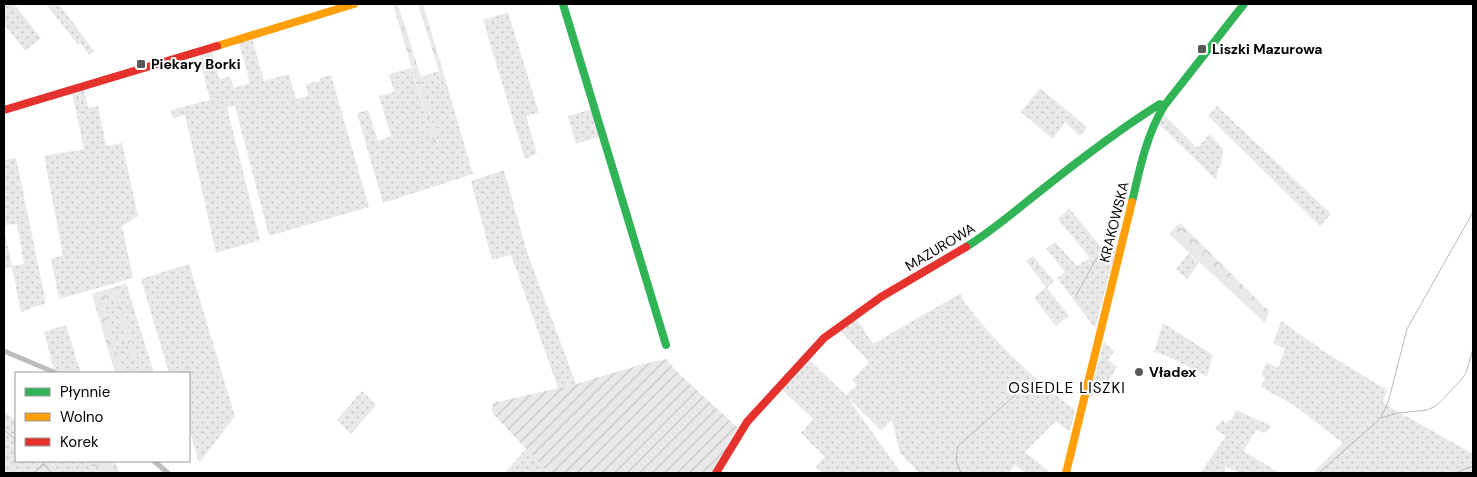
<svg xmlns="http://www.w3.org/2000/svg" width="1477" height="477" font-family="'DM Sans',sans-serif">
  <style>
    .grass { fill: url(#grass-dots) }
    .forest { fill: url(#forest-crowns) }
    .garden { fill: url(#garden-furrows) }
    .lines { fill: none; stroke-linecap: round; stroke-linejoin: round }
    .stream { stroke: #bbb; stroke-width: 1 }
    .street { stroke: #bdbdbd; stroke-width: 5 }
    .fast { stroke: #30b455; stroke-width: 8 }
    .slow { stroke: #ff9f0a; stroke-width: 8 }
    .jam { stroke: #e5322d; stroke-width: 8 }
    .poi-dot { fill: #595959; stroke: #fff; stroke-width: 2 }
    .labels { text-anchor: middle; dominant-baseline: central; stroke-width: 4; stroke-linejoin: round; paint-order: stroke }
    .poi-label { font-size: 14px; font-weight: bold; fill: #000; stroke: #fff; text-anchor: start }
    .street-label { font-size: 14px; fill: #000; stroke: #fff }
    .neighbourhood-label { font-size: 15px; letter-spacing: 1px; fill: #000; stroke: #fff }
  </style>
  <defs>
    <pattern id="grass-dots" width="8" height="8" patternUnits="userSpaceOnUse" patternTransform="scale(1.25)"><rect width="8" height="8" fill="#e9e9e9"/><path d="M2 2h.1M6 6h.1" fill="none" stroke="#c6c6c6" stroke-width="1.8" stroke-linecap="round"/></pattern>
    <pattern id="forest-crowns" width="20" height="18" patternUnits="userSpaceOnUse" patternTransform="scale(1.25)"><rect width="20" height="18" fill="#e9e9e9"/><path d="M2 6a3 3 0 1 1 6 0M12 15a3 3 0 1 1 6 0" fill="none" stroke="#c6c6c6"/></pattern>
    <pattern id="garden-furrows" width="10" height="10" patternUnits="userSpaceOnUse" patternTransform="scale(1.25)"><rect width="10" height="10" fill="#e9e9e9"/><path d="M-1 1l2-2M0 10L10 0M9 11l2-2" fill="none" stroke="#c6c6c6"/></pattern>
  </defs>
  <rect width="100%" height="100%" fill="#fff"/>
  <path class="grass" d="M 4,4 L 14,4 L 41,38 L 25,51 L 4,24 Z
    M 46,4 L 59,4 L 94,51 L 89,55 L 80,43 L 78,45 Z
    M 508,12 L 539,113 L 526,116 L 537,154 L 525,159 L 483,20 Z
    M 252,38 L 264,81 L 289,74 L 296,99 L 308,96 L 306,84 L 320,81 L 320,78 L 331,75 L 369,207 L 269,236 L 235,106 L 227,107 L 260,240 L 216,253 L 185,115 L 173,118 L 171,110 L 210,100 L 199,55 L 212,51 L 219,79 L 230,77 L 234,88 L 250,83 L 239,42 Z
    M 411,68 L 435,147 L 439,146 L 420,82 L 444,75 L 473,174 L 383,203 L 357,113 L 368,110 L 378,141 L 391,136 L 379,96 L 394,92 L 389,74 Z
    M 1040,88 L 1087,127 L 1080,136 L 1065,122 L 1053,139 L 1021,112 Z
    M 84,89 L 88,108 L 98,106 L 106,146 L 122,143 L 138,216 L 122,226 L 133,278 L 59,299 L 51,259 L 63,255 L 44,156 L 84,149 L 72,92 Z
    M 1217,106 L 1331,214 L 1320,226 L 1208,116 Z
    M 593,109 L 600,133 L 598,137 L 576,144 L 568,116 Z
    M 1164,115 L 1197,148 L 1210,134 L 1223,149 L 1221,165 L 1218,169 L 1216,180 L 1159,124 Z
    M 16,158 L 46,303 L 21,312 L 12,267 L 4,268 L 4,229 L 12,266 L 24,264 L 17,224 L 4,225 L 4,160 Z
    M 504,170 L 527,252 L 576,384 L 558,388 L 511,255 L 492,260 L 471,181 Z
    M 1069,208 L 1101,247 L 1110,239 L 1117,246 L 1095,328 L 1057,278 L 1065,272 L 1046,249 L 1055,242 L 1077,266 L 1090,258 L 1058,219 Z
    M 1189,253 L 1199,263 L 1187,279 L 1176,269 Z
    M 1033,256 L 1054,281 L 1047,288 L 1069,316 L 1056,326 L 1034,298 L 1046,287 L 1026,261 Z
    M 189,264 L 235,416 L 199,463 L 189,427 L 189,373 L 169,373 L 141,279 Z
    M 126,283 L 154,373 L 123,373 L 104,310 L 107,293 L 112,292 L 133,360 L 137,359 L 115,287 Z
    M 961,293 L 963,300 C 994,342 1033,378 1075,410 L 1070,432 L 1056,421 L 1025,452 L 1051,473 L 1026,473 L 1015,465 L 1009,473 L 919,473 L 900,453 L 892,420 L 882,431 L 848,398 L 901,473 L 823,473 L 816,467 L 825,457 L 801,433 L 813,419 L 782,390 L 807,358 L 846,395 L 857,385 L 852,380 L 869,362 L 839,329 L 855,316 L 873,344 Z
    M 1281,321 L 1328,354 L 1387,390 L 1383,403 L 1473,454 L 1473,473 L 1313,473 L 1343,443 L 1292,404 L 1261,387 L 1265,378 L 1262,375 L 1266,362 L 1278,368 L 1285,349 L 1273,343 Z
    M 1163,323 L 1213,355 L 1207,376 L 1165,355 L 1154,352 Z
    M 66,325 L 81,373 L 60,373 L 54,369 L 44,332 Z
    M 1104,342 L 1114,351 L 1108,360 L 1117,367 L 1108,381 L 1088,400 Z
    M 362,391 L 376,405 L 351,434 L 337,420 Z
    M 1236,410 L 1272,426 L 1265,433 L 1256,430 L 1243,451 L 1280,473 L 1240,473 L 1225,466 L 1225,473 L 1200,473 L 1226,436 L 1215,429 L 1223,420 L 1226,422 L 1232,419 Z
    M 4,411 L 16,421 L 16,461 L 33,461 L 43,473 L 4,473 Z
    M 526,449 L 549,473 L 504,473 Z
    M 51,461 L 88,461 L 96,473 L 59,473 Z"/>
  <path class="forest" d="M 393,4 L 398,4 L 421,77 L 439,71 L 418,4 L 423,4 L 444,75 L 420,82 L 439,146 L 435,148 Z
    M 1180,223 L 1269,311 L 1265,323 L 1169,234 Z
    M 115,287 L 137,359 L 133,360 L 112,292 L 107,293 L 104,310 L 123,373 L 115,373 L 92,294 Z
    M 33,461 L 51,461 L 59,473 L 43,473 Z
    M 88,461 L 114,461 L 120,473 L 96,473 Z"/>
  <path class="garden" d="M 666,359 L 678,373 L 738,428 L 713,473 L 549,473 L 492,413 L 493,403 L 576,384 L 643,364 Z"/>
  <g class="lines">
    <path class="stream" d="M 1076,296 L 1096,259 L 1110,257
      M 1381,418 L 1398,413 L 1427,410 L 1436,406 L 1460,381 L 1466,373 L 1473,349
      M 4,430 L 16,440
      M 41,461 L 52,473
      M 34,473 L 43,464
      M 961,473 L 956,460 L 958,446 L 1030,382
      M 1319,473 L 1381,418 L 1389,399 L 1407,329 L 1473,212
      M 1455,473 L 1473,466"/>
    <path class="street" d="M 4,351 L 56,373
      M 154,461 L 168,473"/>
    <path class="fast" d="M 563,4 L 666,345
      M 1132,202 C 1140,168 1146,136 1164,106 L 1244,4
      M 966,247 C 992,231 1015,211 1039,192 C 1078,161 1118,130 1160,104 L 1164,106"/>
    <path class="slow" d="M 217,46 L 354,4
      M 1066,473 L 1132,202"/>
    <path class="jam" d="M 4,110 L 217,46
      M 716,473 L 747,422 L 824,338 L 881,297 L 966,247"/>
  </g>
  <g class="poi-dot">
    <rect x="1197" y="44" width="10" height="10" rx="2.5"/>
    <rect x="136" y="59" width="10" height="10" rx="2.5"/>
    <circle cx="1139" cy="372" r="5"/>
  </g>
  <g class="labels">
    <g class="poi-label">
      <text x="1212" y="49">Liszki Mazurowa</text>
      <text x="151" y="64">Piekary Borki</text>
      <text x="1149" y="372">Vładex</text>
    </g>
    <g class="street-label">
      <text transform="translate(1114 222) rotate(-76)">KRAKOWSKA</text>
      <text transform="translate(940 247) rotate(-31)">MAZUROWA</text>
    </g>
    <g class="neighbourhood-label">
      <text x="1067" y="388">OSIEDLE LISZKI</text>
    </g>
  </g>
  <rect width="1477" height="477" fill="none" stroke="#000000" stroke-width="10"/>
  <rect x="15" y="372" width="175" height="90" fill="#ffffff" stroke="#999999"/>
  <rect x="25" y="388" width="25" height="8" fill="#30b455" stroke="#999999"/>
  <text x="60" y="397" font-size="15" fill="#000000">Płynnie</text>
  <rect x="25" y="413" width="25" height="8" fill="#ff9f0a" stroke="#999999"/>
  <text x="60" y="422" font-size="15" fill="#000000">Wolno</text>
  <rect x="25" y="438" width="25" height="8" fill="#e5322d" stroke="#999999"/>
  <text x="60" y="447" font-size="15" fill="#000000">Korek</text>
</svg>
